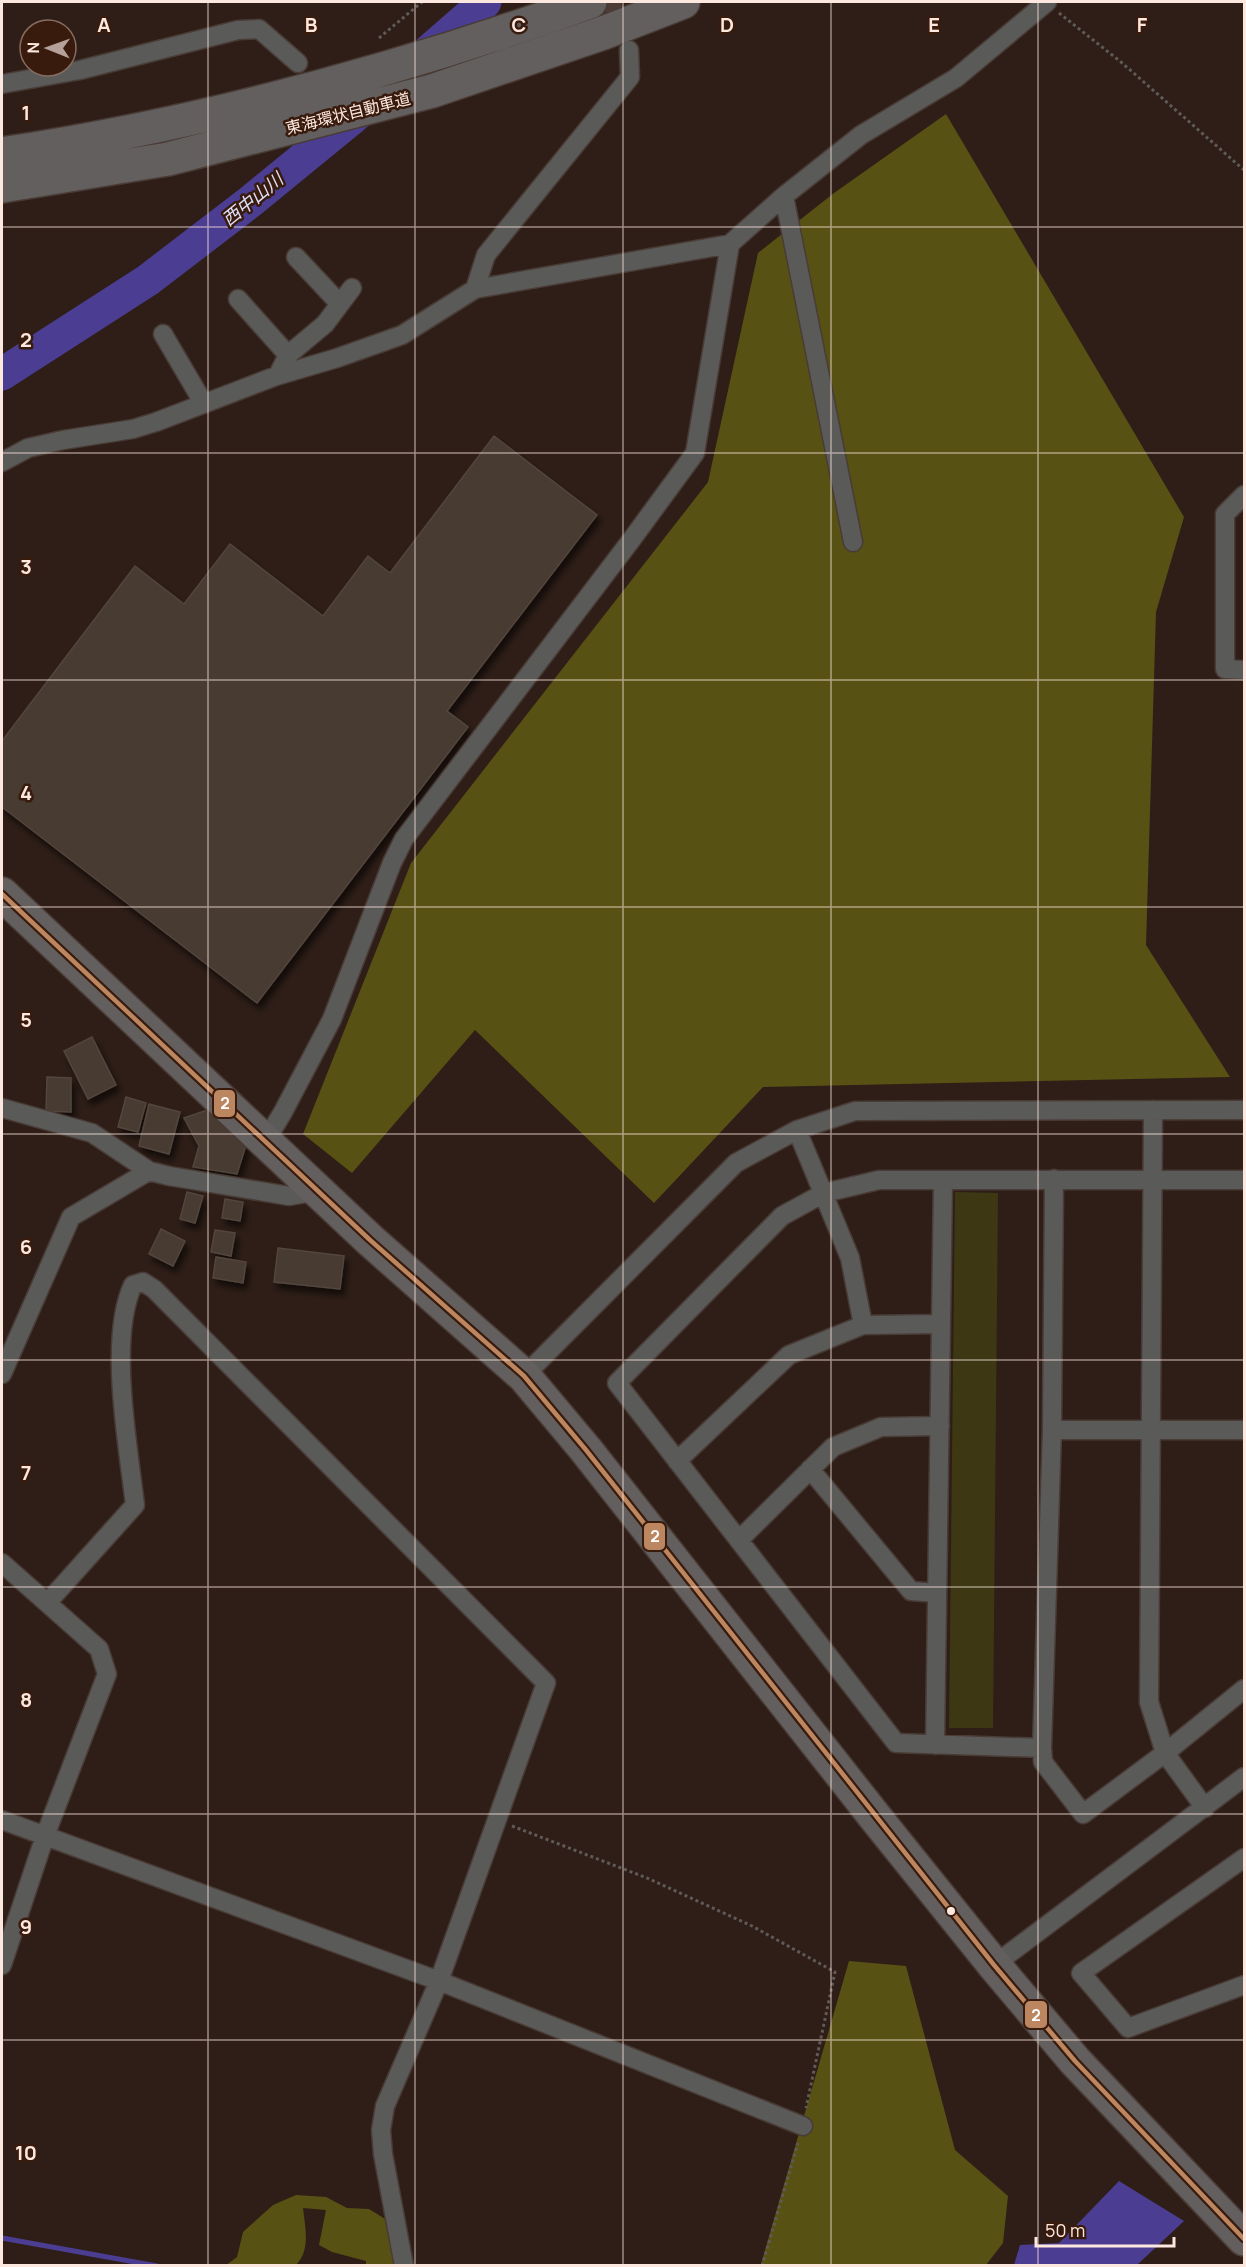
<svg xmlns="http://www.w3.org/2000/svg" width="1246" height="2267" font-family="Manrope,'Noto Sans JP',sans-serif">
  <style>
    .green { fill: #3d3813 }
    .forest { fill: #585114 }
    .water { fill: #4b3e92 }
    .lines { fill: none; stroke-linecap: round; stroke-linejoin: round }
    .stream { stroke: #4b3e92; stroke-width: 5 }
    .river { stroke: #4b3e92; stroke-width: 33 }
    .building { fill: #473a31; stroke: #53463e; stroke-width: 1.5; filter: url(#shadow) }
    .street-tunnel { stroke: #4d3c35; stroke-width: 18; stroke-dasharray: 18 9; stroke-linecap: butt }
    .street-casing { stroke: #493b35; stroke-width: 21 }
    .highway-casing { stroke: #493b35; stroke-width: 36 }
    .path { stroke: #605a58; stroke-width: 3; stroke-dasharray: 3 3; stroke-linecap: butt }
    .street { stroke: #5a5a59; stroke-width: 18 }
    .highway { stroke: #635f5e; stroke-width: 33 }
    .bus-1-casing { stroke: #381b0d; stroke-width: 9 }
    .bus-1 { stroke: #bb8660; stroke-width: 4.5 }
    .grid { fill: none; stroke: #fde8df; stroke-width: 1.5; stroke-opacity: 0.55 }
    .bus-dot { fill: #fde8df; stroke: #381b0d; stroke-width: 2 }
    .labels { text-anchor: middle; dominant-baseline: central; stroke-width: 5; stroke-linejoin: round; paint-order: stroke }
    .street-label { font-size: 16px; fill: #fde8df; stroke: #381b0d }
    .water-label { font-size: 18px; font-style: italic; fill: #dfe0f9; stroke: #381b0d }
    .grid-label { font-size: 20px; text-anchor: middle; font-weight: bold; fill: #fde8df; stroke: #381b0d; stroke-width: 5; stroke-linejoin: round; paint-order: stroke }
    .line-badge { stroke: #381b0d; stroke-width: 2 }
    .badge-label { font-size: 16px; text-anchor: middle; font-weight: bold; fill: #fff }
  </style>
  <defs>
    <filter id="shadow"><feDropShadow dx="3.5" dy="6" stdDeviation="3" flood-color="#0009"/></filter>
  </defs>
  <rect width="100%" height="100%" fill="#2e1e17"/>
  <path class="green" d="M 955,1192 L 998,1193 L 993,1728 L 949,1728 Z"/>
  <path class="forest" d="M 946,114 L 1184,517 L 1156,612 L 1146,945 L 1230,1077 L 763,1087 L 654,1203 L 475,1030 L 352,1173 L 303,1134 L 411,863 L 708,482 L 758,253 L 834,193 Z
    M 849,1961 L 906,1966 L 955,2150 L 1008,2196 L 1003,2243 L 986,2265 L 761,2264 Z
    M 296,2195 L 326,2197 L 347,2208 L 369,2209 L 390,2222 L 399,2265 L 366,2265 L 366,2261 L 332,2252 L 319,2245 L 326,2210 L 303,2208 C 305,2227 311,2250 296,2265 L 225,2266 L 237,2257 L 243,2232 L 273,2205 Z"/>
  <path class="water" d="M 1119,2181 L 1184,2221 L 1137,2265 L 1014,2265 L 1020,2245 L 1059,2243 Z"/>
  <g class="lines">
    <path class="stream" d="M 2,2238 L 157,2266"/>
    <path class="river" d="M 2,374 L 148,280 L 251,201 L 350,120 L 485,2"/>
  </g>
  <path class="building" d="M 494,436 L 597,515 L 447,711 L 468,727 L 257,1003 L 2,807 L 2,741 L 135,566 L 184,604 L 230,544 L 323,616 L 368,556 L 390,573 Z
    M 92,1037 L 116,1085 L 88,1099 L 64,1051 Z
    M 47,1077 L 71,1078 L 71,1112 L 46,1111 Z
    M 126,1097 L 146,1103 L 138,1132 L 118,1127 Z
    M 149,1104 L 180,1112 L 169,1154 L 139,1146 Z
    M 210,1109 L 246,1145 L 237,1174 L 193,1167 L 199,1146 L 184,1118 Z
    M 187,1192 L 203,1196 L 195,1223 L 180,1219 Z
    M 225,1199 L 243,1202 L 240,1221 L 222,1218 Z
    M 161,1229 L 185,1241 L 173,1266 L 149,1254 Z
    M 215,1230 L 235,1233 L 231,1256 L 211,1252 Z
    M 278,1248 L 344,1256 L 340,1289 L 274,1282 Z
    M 216,1257 L 246,1262 L 243,1283 L 213,1278 Z"/>
  <g class="lines">
    <path class="street-tunnel" d="M 611,2 L 622,32"/>
    <defs>
      <path id="street" d="M 2,84 L 80,70 L 238,30 L 259,29 L 298,63
        M 784,196 L 853,542
        M 296,257 L 340,304
        M 475,289 L 486,255 L 630,77 L 629,50
        M 238,299 L 288,355
        M 163,334 L 204,404
        M 278,375 L 288,355 L 325,324 L 352,288
        M 2,462 L 28,448 L 63,440 L 133,429 L 156,422 L 276,376 L 337,358 L 402,335 L 475,289 L 730,244 L 784,196 L 861,135 L 956,78 L 1047,2
        M 1244,495 L 1225,514 L 1225,669 L 1244,670
        M 2,1108 L 92,1133 L 149,1171 L 169,1176 L 289,1196 L 319,1191
        M 1153,1110 L 1149,1702 L 1165,1753 L 1205,1808
        M 797,1130 L 850,1258 L 863,1325
        M 265,1142 L 283,1112 L 332,1019 L 392,863 L 404,839 L 632,539 L 695,453 L 730,244
        M 1054,1179 L 1052,1430 L 1042,1748 L 1043,1762 L 1083,1814 L 1165,1753 L 1244,1689
        M 2,1374 L 71,1217 L 149,1171
        M 524,1376 L 736,1163 L 797,1130 L 855,1111 L 1244,1110
        M 1052,1430 L 1244,1430
        M 677,1461 L 789,1355 L 863,1325 L 941,1324
        M 810,1469 L 911,1591 L 937,1593
        M 739,1540 L 833,1447 L 881,1427 L 940,1426
        M 2,1563 L 99,1649 L 107,1674 L 45,1836 L 2,1965
        M 47,1603 L 135,1505 C 128,1445 108,1338 133,1285 L 143,1282 L 154,1289 L 546,1683 L 439,1981 L 385,2106 L 381,2130 L 383,2154 L 404,2266
        M 935,1745 L 943,1180
        M 1042,1748 L 896,1743 L 617,1383 L 782,1216 L 824,1193 L 879,1180 L 1244,1180
        M 2,1820 L 439,1981 L 803,2126
        M 1244,1858 L 1081,1973 L 1128,2028 L 1244,1985
        M 994,1965 L 1244,1777"/>
      <path id="highway" d="M 2,154 C 202,124 399,70 590,2
        M 2,186 L 168,159 L 432,91 L 603,33 L 683,2
        M 2,894 L 370,1240 L 524,1376 L 586,1450 L 875,1817 L 994,1965 L 1075,2061 L 1244,2239"/>
    </defs>
    <use href="#street" class="street-casing"/>
    <use href="#highway" class="highway-casing"/>
    <path class="path" d="M 1059,13 L 1121,62 L 1244,170
      M 379,38 L 422,2
      M 512,1826 L 647,1878 L 752,1926 L 835,1972 L 806,2108
      M 762,2266 L 798,2143"/>
    <use href="#street" class="street"/>
    <use href="#highway" class="highway"/>
    <defs>
      <path id="bus-1" d="M 2,894 L 370,1240 L 524,1376 L 586,1450 L 994,1965 L 1075,2061 L 1244,2239"/>
    </defs>
    <use href="#bus-1" class="bus-1-casing"/>
    <use href="#bus-1" class="bus-1"/>
  </g>
  <path class="grid" d="M 208,2 L 208,2266M 415,2 L 415,2266M 623,2 L 623,2266M 831,2 L 831,2266M 1038,2 L 1038,2266M 2,227 L 1244,227M 2,453 L 1244,453M 2,680 L 1244,680M 2,907 L 1244,907M 2,1134 L 1244,1134M 2,1360 L 1244,1360M 2,1587 L 1244,1587M 2,1814 L 1244,1814M 2,2040 L 1244,2040"/>
  <circle class="bus-dot" cx="951" cy="1911" r="5"/>
  <g class="labels">
    <g class="street-label">
      <text transform="translate(348 113) rotate(-14)">東海環状自動車道</text>
    </g>
    <g class="water-label">
      <text transform="translate(252 199) rotate(-39)">西中山川</text>
    </g>
  </g>
  <g class="grid-label">
    <text x="104" y="32">A</text>
    <text x="311" y="32">B</text>
    <text x="519" y="32">C</text>
    <text x="727" y="32">D</text>
    <text x="934" y="32">E</text>
    <text x="1142" y="32">F</text>
    <text x="26" y="120">1</text>
    <text x="26" y="347">2</text>
    <text x="26" y="574">3</text>
    <text x="26" y="800">4</text>
    <text x="26" y="1027">5</text>
    <text x="26" y="1254">6</text>
    <text x="26" y="1480">7</text>
    <text x="26" y="1707">8</text>
    <text x="26" y="1934">9</text>
    <text x="26" y="2160">10</text>
  </g>
  <g class="line-badge">
    <rect x="213" y="1089" width="23" height="29" rx="6" fill="#bb8660"/>
    <rect x="643" y="1522" width="23" height="29" rx="6" fill="#bb8660"/>
    <rect x="1024" y="2000" width="24" height="29" rx="6" fill="#bb8660"/>
  </g>
  <g class="badge-label">
    <text x="225" y="1109">2</text>
    <text x="655" y="1542">2</text>
    <text x="1036" y="2021">2</text>
  </g>
  <rect width="1246" height="2267" fill="none" stroke="#fde8df" stroke-width="6"/>
  <g transform="translate(48 48) rotate(271)"><circle r="28" fill="#381b0d" stroke="#876d61" stroke-width="1.5"/>
  <path d="M0-4.5L10 22L0 15L-10 22Z" fill="#b5a199"/>
  <text y="-9" font-size="16" font-weight="bold" text-anchor="middle" fill="#fde8df">N</text>
  </g>
  <path d="M1036 2237v9h138v-9" fill="none" stroke="#fde8df" stroke-width="3"/>
  <text x="1045" y="2237" font-size="18" fill="#fde8df" stroke="#381b0d" stroke-width="4.5" paint-order="stroke">50 m</text>
</svg>
